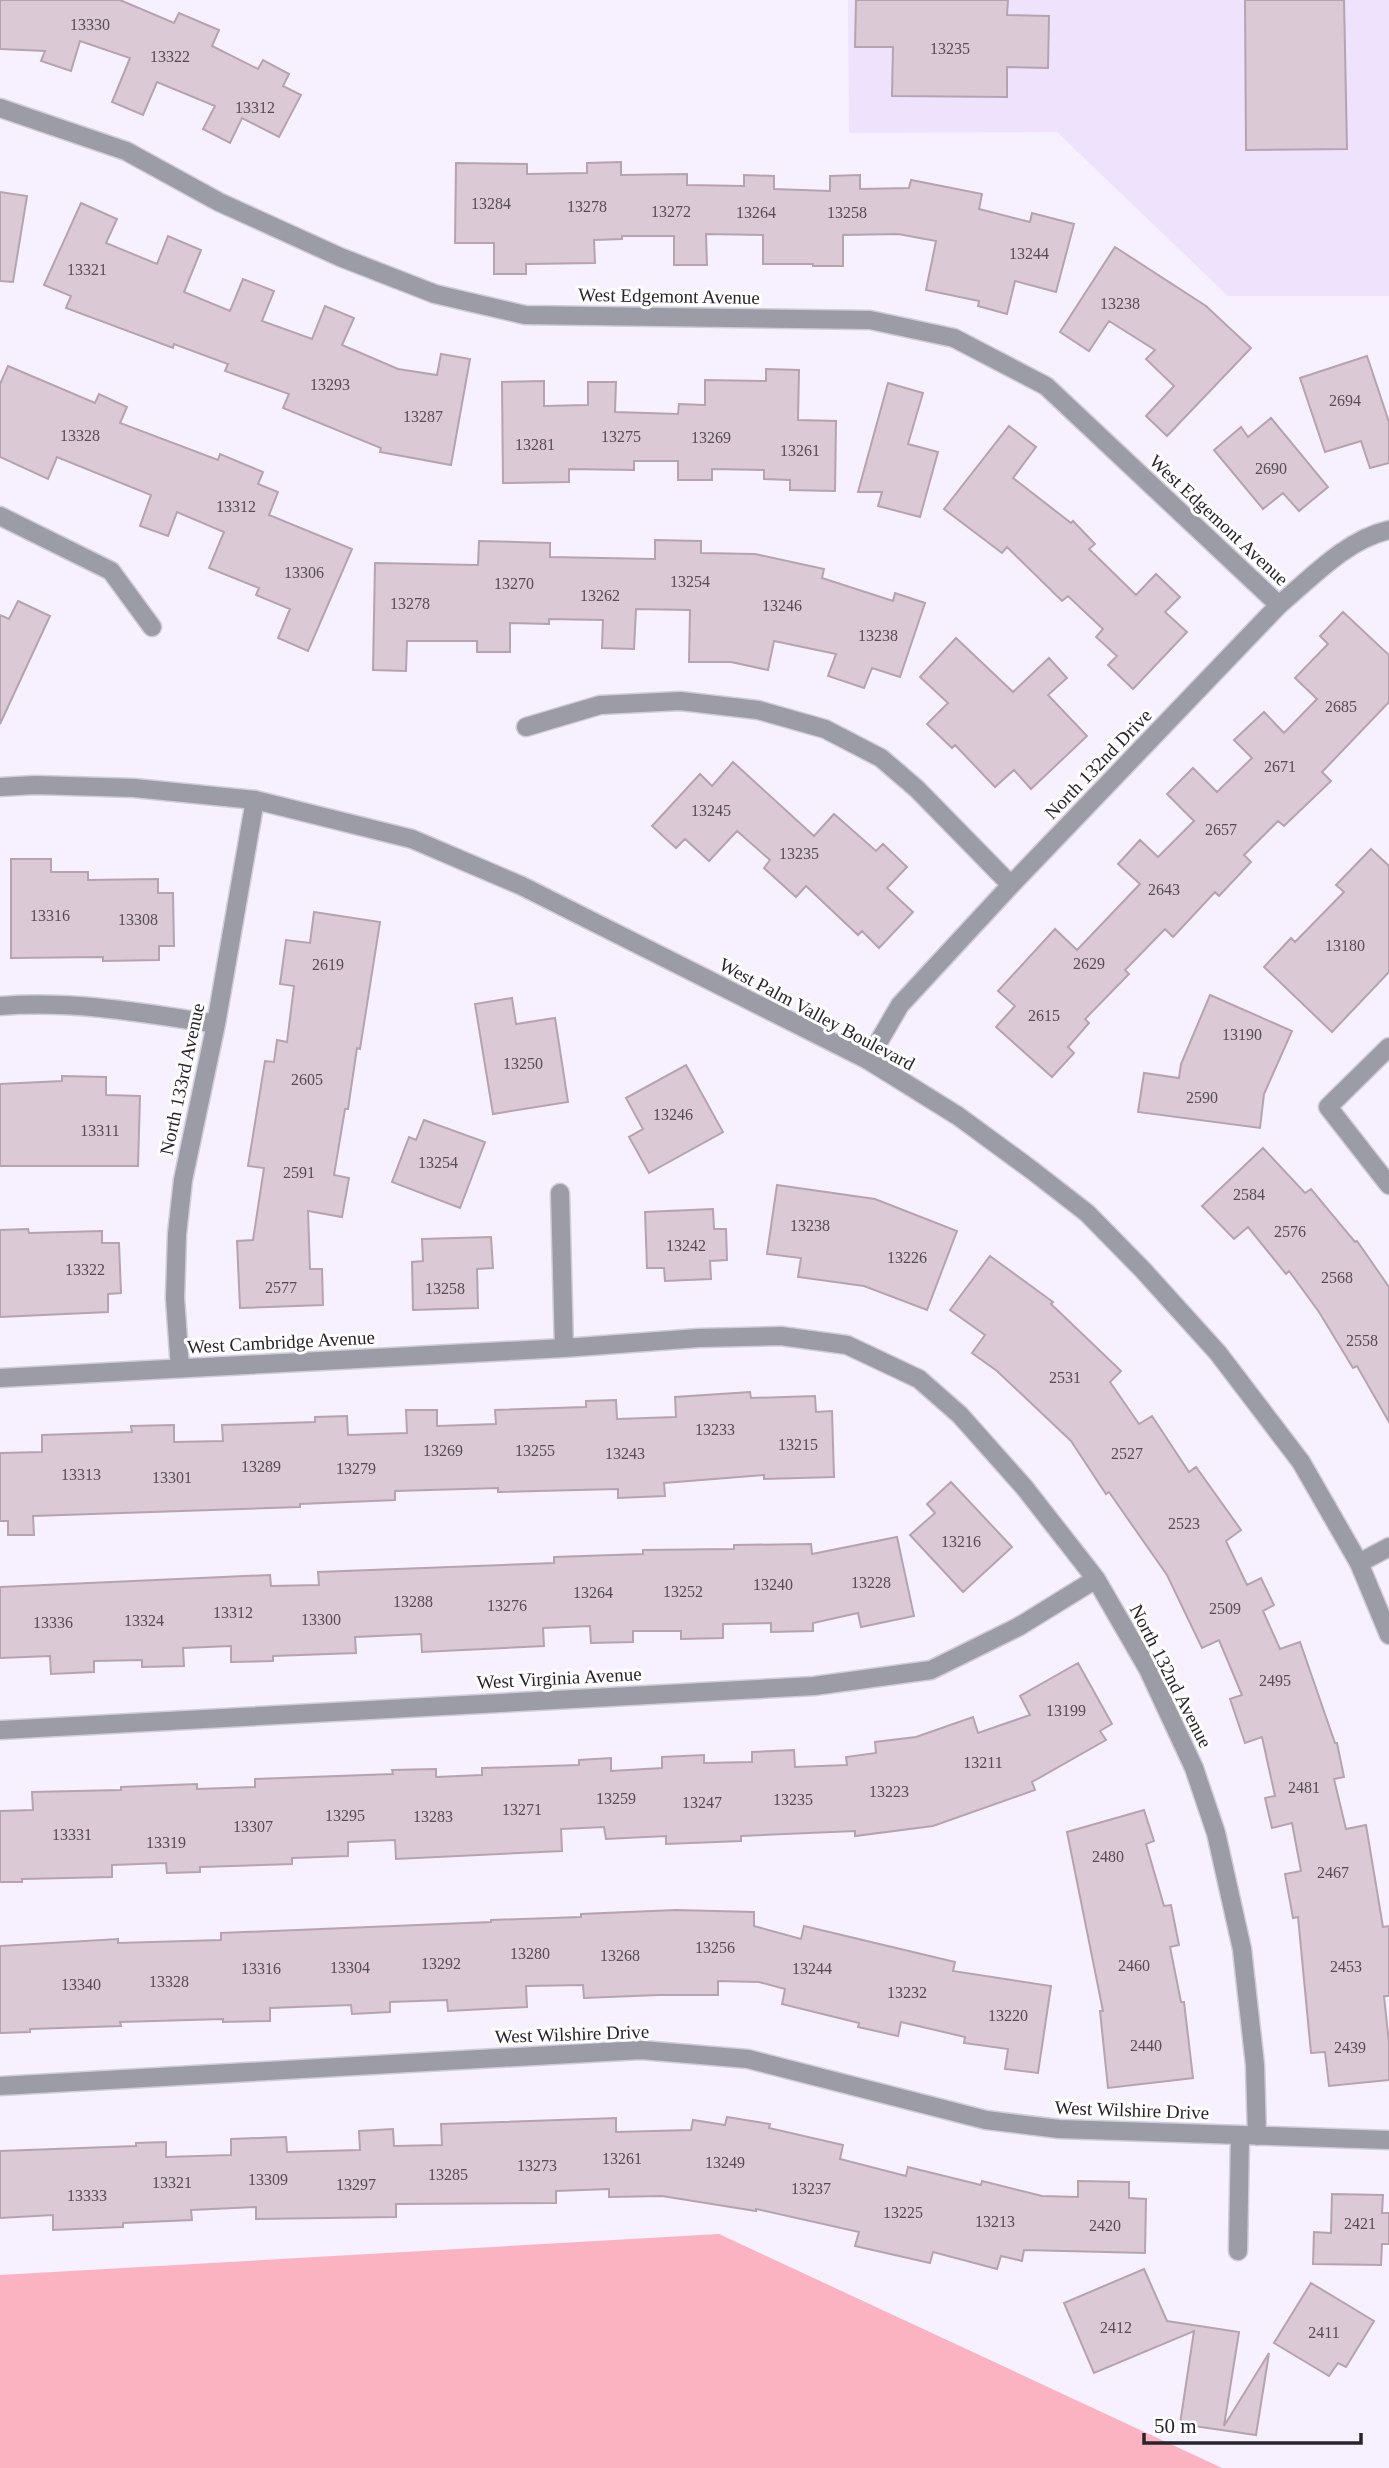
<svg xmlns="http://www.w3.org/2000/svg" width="1389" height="2468" font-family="Georgia,serif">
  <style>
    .built { fill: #efe2fc }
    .grass { fill: #fbb2c1 }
    .building { fill: #dcc9d6; stroke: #b5a3b0; stroke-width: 2 }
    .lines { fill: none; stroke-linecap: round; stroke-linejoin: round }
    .minor-casing { stroke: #d2cbd9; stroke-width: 21 }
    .tertiary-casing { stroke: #d2cbd9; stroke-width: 21 }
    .minor { stroke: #9b9ca5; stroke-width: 18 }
    .tertiary { stroke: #9b9ca5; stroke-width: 18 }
    .labels { text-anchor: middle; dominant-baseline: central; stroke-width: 6; stroke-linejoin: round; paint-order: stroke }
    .number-label { font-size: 16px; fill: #554d56 }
    .street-label { font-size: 19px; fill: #28242b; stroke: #fff }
  </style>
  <rect width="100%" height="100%" fill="#f7f0ff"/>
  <path class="built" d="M 848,0 L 1389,0 L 1389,296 L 1228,296 L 1057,132 L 849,133 Z"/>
  <path class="grass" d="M 719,2234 L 1222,2468 L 0,2468 L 0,2275 Z"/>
  <path class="building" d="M 0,0 L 120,0 L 174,23 L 179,13 L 219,30 L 212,46 L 258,69 L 263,60 L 289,74 L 283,86 L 301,95 L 279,137 L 242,118 L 230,143 L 203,129 L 215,106 L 157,82 L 143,115 L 112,102 L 130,58 L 80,41 L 71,71 L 41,61 L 45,51 L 0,49 Z
    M 856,0 L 1008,0 L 1007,15 L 1049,16 L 1048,68 L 1007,67 L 1007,97 L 892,96 L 893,47 L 855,47 Z
    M 1245,0 L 1344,0 L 1347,149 L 1246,150 Z
    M 621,162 L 621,175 L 687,174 L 687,185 L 744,186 L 744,175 L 774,176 L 774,189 L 830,191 L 830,176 L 860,175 L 860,189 L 909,188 L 911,180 L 982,194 L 979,209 L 1030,222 L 1032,213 L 1074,224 L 1056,292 L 1015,281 L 1007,314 L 978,306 L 979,301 L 926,290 L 936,241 L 898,234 L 843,235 L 843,266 L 813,266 L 813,264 L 763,264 L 763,235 L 706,234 L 707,265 L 674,265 L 674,236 L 622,236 L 622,239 L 594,240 L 595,263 L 526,264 L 526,274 L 494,274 L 494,243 L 455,243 L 456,163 L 527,164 L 527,174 L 587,173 L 587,163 Z
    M 0,192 L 27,196 L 13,282 L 0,281 Z
    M 81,203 L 117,219 L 106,243 L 157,264 L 168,236 L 201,250 L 184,292 L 230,311 L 243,279 L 274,291 L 262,321 L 312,339 L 325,306 L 354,318 L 342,345 L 398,369 L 437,375 L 441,354 L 470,359 L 451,465 L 380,452 L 381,448 L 283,408 L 289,394 L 225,371 L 228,364 L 174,344 L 173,348 L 66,308 L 71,296 L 44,285 Z
    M 1115,247 L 1206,306 L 1251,348 L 1167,436 L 1146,416 L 1174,386 L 1146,359 L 1155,350 L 1109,321 L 1089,351 L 1060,332 Z
    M 1367,356 L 1389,422 L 1389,463 L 1370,468 L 1361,441 L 1325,452 L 1300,378 Z
    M 8,366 L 95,403 L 99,394 L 127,407 L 120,423 L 218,460 L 220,454 L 263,472 L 258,484 L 278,492 L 269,515 L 352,549 L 308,651 L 278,638 L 290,609 L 256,595 L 259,588 L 209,568 L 224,532 L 177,512 L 168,536 L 140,526 L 151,495 L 57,457 L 48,479 L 0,457 L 0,384 Z
    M 766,369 L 799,370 L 798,420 L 836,421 L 835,491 L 790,490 L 790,480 L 764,479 L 764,470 L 712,469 L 712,480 L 678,480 L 678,461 L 634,461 L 634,470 L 569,469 L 569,482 L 503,483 L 502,382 L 544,381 L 544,406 L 588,405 L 588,382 L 616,382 L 615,412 L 678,414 L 679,404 L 705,405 L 705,380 L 766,381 Z
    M 888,383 L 923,393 L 908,444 L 938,452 L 920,517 L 878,506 L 882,492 L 858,492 Z
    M 1271,418 L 1328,487 L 1299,511 L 1283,493 L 1263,509 L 1214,450 L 1241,427 L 1248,437 Z
    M 1009,426 L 1036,447 L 1013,478 L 1071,523 L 1073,521 L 1095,544 L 1089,549 L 1136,595 L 1156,574 L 1180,597 L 1165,612 L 1187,632 L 1133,689 L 1108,665 L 1117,656 L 1096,637 L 1103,629 L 1068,596 L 1062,601 L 1007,547 L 1002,553 L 944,509 Z
    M 655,540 L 701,541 L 701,553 L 755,554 L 824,569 L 822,578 L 893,601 L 895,593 L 925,603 L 900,677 L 872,668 L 864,688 L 828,676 L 836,654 L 774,641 L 768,670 L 731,662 L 689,662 L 690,610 L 636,609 L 634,649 L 602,648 L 603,620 L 549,619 L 549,624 L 510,623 L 510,652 L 477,652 L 477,641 L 407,641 L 406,671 L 373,670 L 375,563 L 478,565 L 479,541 L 550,543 L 550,557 L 655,559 Z
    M 18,601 L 50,616 L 0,724 L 0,615 L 9,619 Z
    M 1343,612 L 1389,655 L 1389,702 L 1322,772 L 1331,781 L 1284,826 L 1278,821 L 1244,855 L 1251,862 L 1219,896 L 1215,892 L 1173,937 L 1165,929 L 1125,970 L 1129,974 L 1085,1019 L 1089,1023 L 1068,1047 L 1074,1053 L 1052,1077 L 996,1027 L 1015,1006 L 998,991 L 1055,929 L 1077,950 L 1140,884 L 1118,864 L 1140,840 L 1158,857 L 1194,821 L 1167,794 L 1193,768 L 1217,792 L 1252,758 L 1234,740 L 1264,712 L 1284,733 L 1317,699 L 1295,678 L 1328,644 L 1320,636 Z
    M 956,638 L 1013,692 L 1049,658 L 1067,678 L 1048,695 L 1087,736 L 1031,789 L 1014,770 L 995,787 L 955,745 L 952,748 L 927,724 L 948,703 L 920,677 Z
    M 733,762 L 814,836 L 834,814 L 876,851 L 883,844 L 907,867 L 887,888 L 913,912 L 879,948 L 862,931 L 858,935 L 806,886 L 796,897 L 764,868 L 770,860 L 737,831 L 709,861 L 685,839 L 676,848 L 652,826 L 700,774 L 712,786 Z
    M 1371,849 L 1389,866 L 1389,972 L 1332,1032 L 1264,967 L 1291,938 L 1295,942 L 1344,892 L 1336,885 Z
    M 11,859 L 51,859 L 51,872 L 88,872 L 88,880 L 158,879 L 158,893 L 173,893 L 174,946 L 159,946 L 159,960 L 103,961 L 103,957 L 11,958 Z
    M 314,912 L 380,922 L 360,1049 L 357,1048 L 348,1109 L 345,1109 L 334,1175 L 349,1178 L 342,1217 L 308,1211 L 310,1269 L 322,1269 L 323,1305 L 240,1308 L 237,1241 L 253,1240 L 264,1168 L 248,1166 L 265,1061 L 274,1062 L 277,1040 L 287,1042 L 294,986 L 280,984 L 286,940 L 310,943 Z
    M 1210,995 L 1292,1031 L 1264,1094 L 1260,1128 L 1138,1112 L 1144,1073 L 1179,1078 L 1181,1064 Z
    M 512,998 L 516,1024 L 555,1018 L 568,1102 L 493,1114 L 475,1004 Z
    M 686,1065 L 723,1132 L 649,1173 L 629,1137 L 643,1129 L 626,1098 Z
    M 62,1076 L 106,1077 L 106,1095 L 140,1096 L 138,1166 L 0,1166 L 0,1084 L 62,1081 Z
    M 424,1120 L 485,1142 L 460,1208 L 392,1182 L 409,1137 L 416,1140 Z
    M 1263,1148 L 1305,1193 L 1311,1189 L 1355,1242 L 1357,1241 L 1389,1287 L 1389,1422 L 1357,1366 L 1353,1368 L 1319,1312 L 1289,1271 L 1286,1274 L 1248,1227 L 1234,1239 L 1202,1206 Z
    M 777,1185 L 875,1199 L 957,1231 L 927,1310 L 864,1286 L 798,1277 L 801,1258 L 767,1254 Z
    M 713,1209 L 714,1229 L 726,1229 L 727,1260 L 710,1261 L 711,1279 L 665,1281 L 664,1268 L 647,1268 L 645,1212 Z
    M 28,1229 L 29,1233 L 102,1231 L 102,1243 L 119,1243 L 121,1293 L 108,1294 L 108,1312 L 0,1317 L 0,1230 Z
    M 491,1237 L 493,1268 L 477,1269 L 478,1308 L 413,1310 L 412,1262 L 423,1261 L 422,1239 Z
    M 990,1256 L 1053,1302 L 1051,1304 L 1121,1371 L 1110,1382 L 1139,1424 L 1152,1416 L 1189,1472 L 1196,1467 L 1241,1530 L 1226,1541 L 1247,1585 L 1261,1578 L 1274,1605 L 1263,1611 L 1280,1649 L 1300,1642 L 1335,1743 L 1337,1743 L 1344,1777 L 1334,1779 L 1346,1829 L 1366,1825 L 1383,1927 L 1389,1926 L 1389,1996 L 1384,1996 L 1389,2043 L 1389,2080 L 1329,2086 L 1325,2052 L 1311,2053 L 1298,1917 L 1293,1918 L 1285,1874 L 1301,1871 L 1292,1823 L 1272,1828 L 1265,1798 L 1275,1796 L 1262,1737 L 1245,1743 L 1230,1699 L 1242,1695 L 1219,1640 L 1202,1648 L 1167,1575 L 1109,1492 L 1106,1494 L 1071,1441 L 997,1371 L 972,1353 L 985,1335 L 950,1310 Z
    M 750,1392 L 751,1398 L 815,1396 L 816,1412 L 832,1411 L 834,1477 L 764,1479 L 764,1475 L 664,1483 L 665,1496 L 618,1498 L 618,1489 L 498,1492 L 498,1488 L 395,1491 L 395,1500 L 300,1504 L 300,1507 L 33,1516 L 34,1535 L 8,1535 L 8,1521 L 0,1521 L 0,1453 L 42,1452 L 42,1435 L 132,1432 L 131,1426 L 174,1425 L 174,1442 L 223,1441 L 222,1425 L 315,1422 L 315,1417 L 347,1416 L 348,1435 L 407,1433 L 406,1410 L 437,1410 L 437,1426 L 496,1424 L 495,1410 L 586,1407 L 586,1401 L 616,1400 L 617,1419 L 676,1417 L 675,1397 Z
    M 951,1482 L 1012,1547 L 963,1592 L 910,1535 L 935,1513 L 927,1504 Z
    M 897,1537 L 914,1616 L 861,1627 L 858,1613 L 813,1623 L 813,1631 L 771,1632 L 771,1623 L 723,1624 L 723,1638 L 681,1639 L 681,1631 L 633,1631 L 633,1642 L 591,1643 L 590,1626 L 543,1628 L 544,1646 L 422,1652 L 421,1634 L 355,1637 L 356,1653 L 273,1656 L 273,1661 L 231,1662 L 231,1646 L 183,1648 L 184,1666 L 142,1667 L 142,1660 L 94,1661 L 94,1672 L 51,1674 L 50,1656 L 0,1658 L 0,1587 L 270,1575 L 271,1586 L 319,1585 L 318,1572 L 554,1563 L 554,1557 L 643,1554 L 643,1550 L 734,1549 L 734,1545 L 811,1544 L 812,1554 Z
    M 1078,1663 L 1112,1724 L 1100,1731 L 1106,1740 L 1032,1782 L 1035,1790 L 933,1826 L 855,1836 L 855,1831 L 741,1836 L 741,1841 L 666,1844 L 666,1836 L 606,1839 L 604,1827 L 561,1829 L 562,1851 L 396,1859 L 395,1840 L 348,1842 L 348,1856 L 292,1858 L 292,1864 L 200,1867 L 200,1872 L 167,1873 L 166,1863 L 112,1865 L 112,1877 L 22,1879 L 22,1882 L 0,1882 L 0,1811 L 33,1810 L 32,1792 L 121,1790 L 121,1787 L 197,1784 L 197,1789 L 255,1787 L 255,1779 L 393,1774 L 392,1770 L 436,1769 L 436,1777 L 482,1775 L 482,1768 L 579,1765 L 579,1760 L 611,1758 L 611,1771 L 662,1768 L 662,1757 L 704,1755 L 704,1763 L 752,1762 L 752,1752 L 794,1750 L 795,1767 L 847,1765 L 846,1757 L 876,1753 L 875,1742 L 916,1737 L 973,1717 L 978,1733 L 1030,1715 L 1020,1696 Z
    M 1144,1810 L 1154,1841 L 1146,1844 L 1164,1906 L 1171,1905 L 1179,1945 L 1170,1947 L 1181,2002 L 1184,2002 L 1193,2078 L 1108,2088 L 1100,2011 L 1103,2011 L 1067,1832 Z
    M 676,1910 L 754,1912 L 754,1926 L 801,1939 L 804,1926 L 955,1962 L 953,1971 L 1051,1986 L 1038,2073 L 1005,2069 L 1008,2049 L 964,2043 L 965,2037 L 901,2022 L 898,2036 L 858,2027 L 859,2023 L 782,2004 L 785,1989 L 759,1982 L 718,1981 L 718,1995 L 659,1995 L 584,1998 L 583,1985 L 526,1986 L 527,2007 L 448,2011 L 447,2000 L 390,2002 L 390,2012 L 352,2014 L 351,2005 L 270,2008 L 270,2021 L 223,2022 L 223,2019 L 120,2022 L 121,2026 L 30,2029 L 30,2032 L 0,2033 L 0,1946 L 118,1939 L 118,1943 L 221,1940 L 221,1933 L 491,1922 L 491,1920 L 581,1917 L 581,1914 Z
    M 727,2117 L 770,2124 L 769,2128 L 843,2145 L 840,2159 L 906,2176 L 908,2167 L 981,2185 L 982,2181 L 1042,2196 L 1078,2197 L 1078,2181 L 1129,2182 L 1129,2198 L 1146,2199 L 1145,2253 L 1024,2250 L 1022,2261 L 1001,2256 L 997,2269 L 933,2252 L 930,2263 L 855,2246 L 859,2232 L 756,2209 L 756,2211 L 662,2196 L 609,2197 L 609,2189 L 556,2191 L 556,2203 L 396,2204 L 396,2217 L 256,2219 L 256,2207 L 191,2210 L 192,2220 L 123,2223 L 123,2227 L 53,2230 L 53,2215 L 0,2218 L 0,2151 L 136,2146 L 136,2143 L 166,2142 L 166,2157 L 231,2155 L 231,2139 L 286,2137 L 287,2152 L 360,2150 L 359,2131 L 393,2129 L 394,2146 L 442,2145 L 441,2124 L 616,2118 L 616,2132 L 691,2130 L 693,2120 L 725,2125 Z
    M 1332,2194 L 1383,2195 L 1382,2213 L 1389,2213 L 1389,2244 L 1382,2244 L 1381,2265 L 1313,2264 L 1314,2232 L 1331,2233 Z
    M 1144,2269 L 1167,2321 L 1239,2332 L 1224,2426 L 1269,2353 L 1256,2435 L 1180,2424 L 1194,2331 L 1094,2373 L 1064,2303 Z
    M 1311,2283 L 1374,2321 L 1346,2367 L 1338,2363 L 1329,2376 L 1274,2343 Z"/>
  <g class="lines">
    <defs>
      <path id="minor" d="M 0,108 L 126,151 L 219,202 L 340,257 L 435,294 L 525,315 L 870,320 L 954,338 L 1046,386 L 1279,605
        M 0,516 L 111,571 L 152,627
        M 526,727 L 600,705 L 680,701 L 758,710 L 825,729 L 881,758 L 917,789 L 1011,885
        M 0,1006 C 72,1000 145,1013 216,1024
        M 1389,1047 L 1328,1107 L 1389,1185
        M 868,1060 L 900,1005 L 1011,885 L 1279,605 C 1311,578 1347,539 1389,530
        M 560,1193 L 564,1348
        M 180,1368 L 175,1298 L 177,1234 L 183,1180 L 216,1024 L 255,800
        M 0,1378 L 564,1348 L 699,1338 L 781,1336 L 847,1345 L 919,1379 L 960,1415 L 1024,1487 L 1096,1579 L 1148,1669 L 1194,1768 L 1216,1833 L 1242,1949 L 1255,2065 L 1257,2136
        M 1359,1563 L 1389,1547
        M 0,1730 L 814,1686 L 931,1670 L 1018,1627 L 1096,1579
        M 0,2086 L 641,2050 L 748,2059 L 986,2120 L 1059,2129 L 1389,2140
        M 1238,2251 L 1240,2136"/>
      <path id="tertiary" d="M 0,787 L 35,785 L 134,788 L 255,800 L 412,839 L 522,886 L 868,1060 L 958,1116 L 1033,1171 L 1087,1213 L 1142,1269 L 1218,1353 L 1301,1462 L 1359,1563 L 1389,1635"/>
    </defs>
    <use href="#minor" class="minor-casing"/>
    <use href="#tertiary" class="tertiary-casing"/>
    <use href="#minor" class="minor"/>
    <use href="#tertiary" class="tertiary"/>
  </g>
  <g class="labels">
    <g class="number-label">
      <text x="90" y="24">13330</text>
      <text x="950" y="48">13235</text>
      <text x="170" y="56">13322</text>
      <text x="255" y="107">13312</text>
      <text x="491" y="203">13284</text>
      <text x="587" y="206">13278</text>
      <text x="671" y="211">13272</text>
      <text x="756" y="212">13264</text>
      <text x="847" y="212">13258</text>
      <text x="1029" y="253">13244</text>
      <text x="87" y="269">13321</text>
      <text x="1120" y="303">13238</text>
      <text x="330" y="384">13293</text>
      <text x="1345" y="400">2694</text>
      <text x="423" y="416">13287</text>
      <text x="80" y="435">13328</text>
      <text x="621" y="436">13275</text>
      <text x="711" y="437">13269</text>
      <text x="535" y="444">13281</text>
      <text x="800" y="450">13261</text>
      <text x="1271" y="468">2690</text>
      <text x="236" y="506">13312</text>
      <text x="304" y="572">13306</text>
      <text x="690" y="581">13254</text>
      <text x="514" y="583">13270</text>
      <text x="600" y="595">13262</text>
      <text x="410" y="603">13278</text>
      <text x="782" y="605">13246</text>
      <text x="878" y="635">13238</text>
      <text x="1341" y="706">2685</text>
      <text x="1280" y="766">2671</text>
      <text x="711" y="810">13245</text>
      <text x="1221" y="829">2657</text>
      <text x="799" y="853">13235</text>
      <text x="1164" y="889">2643</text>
      <text x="50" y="915">13316</text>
      <text x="138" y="919">13308</text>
      <text x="1345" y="945">13180</text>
      <text x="1089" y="963">2629</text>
      <text x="328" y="964">2619</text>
      <text x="1044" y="1015">2615</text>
      <text x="1242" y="1034">13190</text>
      <text x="523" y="1063">13250</text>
      <text x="307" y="1079">2605</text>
      <text x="1202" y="1097">2590</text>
      <text x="673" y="1114">13246</text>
      <text x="100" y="1130">13311</text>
      <text x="438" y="1162">13254</text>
      <text x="299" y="1172">2591</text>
      <text x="1249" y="1194">2584</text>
      <text x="810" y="1225">13238</text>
      <text x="1290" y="1231">2576</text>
      <text x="686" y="1245">13242</text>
      <text x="907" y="1257">13226</text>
      <text x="85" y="1269">13322</text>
      <text x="1337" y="1277">2568</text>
      <text x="281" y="1287">2577</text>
      <text x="445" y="1288">13258</text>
      <text x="1362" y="1340">2558</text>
      <text x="1065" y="1377">2531</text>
      <text x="715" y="1429">13233</text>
      <text x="798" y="1444">13215</text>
      <text x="443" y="1450">13269</text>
      <text x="535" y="1450">13255</text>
      <text x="625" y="1453">13243</text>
      <text x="1127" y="1453">2527</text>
      <text x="261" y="1466">13289</text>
      <text x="356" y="1468">13279</text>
      <text x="81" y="1474">13313</text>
      <text x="172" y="1477">13301</text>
      <text x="1184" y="1523">2523</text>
      <text x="961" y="1541">13216</text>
      <text x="871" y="1582">13228</text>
      <text x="773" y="1584">13240</text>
      <text x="683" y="1591">13252</text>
      <text x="593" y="1592">13264</text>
      <text x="413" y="1601">13288</text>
      <text x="507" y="1605">13276</text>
      <text x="1225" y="1608">2509</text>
      <text x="233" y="1612">13312</text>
      <text x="321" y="1619">13300</text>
      <text x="144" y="1620">13324</text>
      <text x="53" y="1622">13336</text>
      <text x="1275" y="1680">2495</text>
      <text x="1066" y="1710">13199</text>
      <text x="983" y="1762">13211</text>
      <text x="1304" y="1787">2481</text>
      <text x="889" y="1791">13223</text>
      <text x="616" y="1798">13259</text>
      <text x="793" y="1799">13235</text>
      <text x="702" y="1802">13247</text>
      <text x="522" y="1809">13271</text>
      <text x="345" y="1815">13295</text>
      <text x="433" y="1816">13283</text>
      <text x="253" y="1826">13307</text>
      <text x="72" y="1834">13331</text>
      <text x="166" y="1842">13319</text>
      <text x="1108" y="1856">2480</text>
      <text x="1333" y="1872">2467</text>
      <text x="715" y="1947">13256</text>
      <text x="530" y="1953">13280</text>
      <text x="620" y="1955">13268</text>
      <text x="441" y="1963">13292</text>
      <text x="1134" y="1965">2460</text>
      <text x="1346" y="1966">2453</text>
      <text x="350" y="1967">13304</text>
      <text x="261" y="1968">13316</text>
      <text x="812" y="1968">13244</text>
      <text x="169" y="1981">13328</text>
      <text x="81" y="1984">13340</text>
      <text x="907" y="1992">13232</text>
      <text x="1008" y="2015">13220</text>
      <text x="1146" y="2045">2440</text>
      <text x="1350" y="2047">2439</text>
      <text x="622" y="2158">13261</text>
      <text x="725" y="2162">13249</text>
      <text x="537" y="2165">13273</text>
      <text x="448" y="2174">13285</text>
      <text x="268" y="2179">13309</text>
      <text x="172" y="2182">13321</text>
      <text x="356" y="2184">13297</text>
      <text x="811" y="2188">13237</text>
      <text x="87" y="2195">13333</text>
      <text x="903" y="2212">13225</text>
      <text x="995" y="2221">13213</text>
      <text x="1360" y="2223">2421</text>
      <text x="1105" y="2225">2420</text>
      <text x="1116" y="2327">2412</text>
      <text x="1324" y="2332">2411</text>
    </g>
    <g class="street-label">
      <text transform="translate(669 296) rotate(1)">West Edgemont Avenue</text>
      <text transform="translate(1219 520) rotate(43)">West Edgemont Avenue</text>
      <text transform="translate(1098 764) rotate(-46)">North 132nd Drive</text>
      <text transform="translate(817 1014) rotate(28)">West Palm Valley Boulevard</text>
      <text transform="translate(182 1079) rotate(-78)">North 133rd Avenue</text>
      <text transform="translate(281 1342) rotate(-3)">West Cambridge Avenue</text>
      <text transform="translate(1171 1676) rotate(63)">North 132nd Avenue</text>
      <text transform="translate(559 1678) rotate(-3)">West Virginia Avenue</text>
      <text transform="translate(572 2034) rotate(-2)">West Wilshire Drive</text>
      <text transform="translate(1132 2110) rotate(2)">West Wilshire Drive</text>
    </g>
  </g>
  <path d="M1144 2433v10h217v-10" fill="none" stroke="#28242b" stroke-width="3.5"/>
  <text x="1154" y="2433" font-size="21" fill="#28242b" stroke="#ffffff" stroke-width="5" paint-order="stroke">50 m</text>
</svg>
